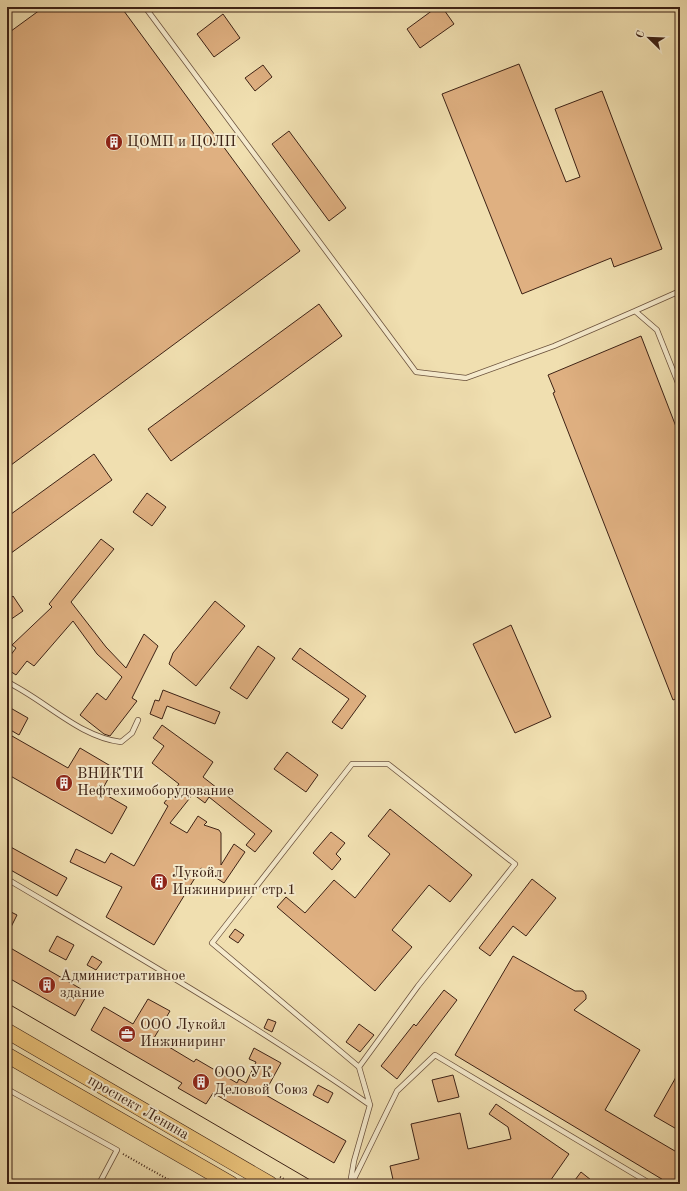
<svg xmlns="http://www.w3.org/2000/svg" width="687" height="1191" font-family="'Old Standard TT',serif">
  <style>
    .building { fill: #dfb081; stroke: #3d2215 }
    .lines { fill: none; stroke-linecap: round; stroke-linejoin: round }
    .service-casing { stroke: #6a513c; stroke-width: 6 }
    .primary-casing { stroke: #3d2215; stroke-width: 16 }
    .path { stroke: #3d2215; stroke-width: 2; stroke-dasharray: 1 2; stroke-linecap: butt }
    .service { stroke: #f5eacc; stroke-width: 4.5 }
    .primary { stroke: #e8c078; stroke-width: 15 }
    .tram { stroke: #3d2215; stroke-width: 1 }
    .labels { text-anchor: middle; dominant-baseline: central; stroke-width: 4; stroke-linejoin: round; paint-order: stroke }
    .poi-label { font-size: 15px; fill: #3d2215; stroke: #f5eacc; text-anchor: start }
    .street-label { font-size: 15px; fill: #3d2215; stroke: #f5eacc }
  </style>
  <rect width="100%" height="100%" fill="#f0dfb0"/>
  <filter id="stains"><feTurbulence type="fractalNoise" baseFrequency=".005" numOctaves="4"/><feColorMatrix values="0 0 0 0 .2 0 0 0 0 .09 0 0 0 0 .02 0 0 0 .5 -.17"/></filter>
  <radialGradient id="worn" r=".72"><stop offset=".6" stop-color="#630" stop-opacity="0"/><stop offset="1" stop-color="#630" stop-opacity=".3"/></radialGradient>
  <path class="building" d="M 44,7 L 121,7 L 300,251 L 7,468 L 7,34 Z
    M 437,7 L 442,7 L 454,24 L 420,48 L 407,29 Z
    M 223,14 L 240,38 L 214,57 L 197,34 Z
    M 519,64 L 566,182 L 580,177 L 555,109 L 602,91 L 662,249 L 614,267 L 611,258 L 522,294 L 442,94 Z
    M 263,65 L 272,77 L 255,91 L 245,78 Z
    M 289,131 L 346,208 L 329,221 L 272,144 Z
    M 319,304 L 342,336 L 171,461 L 148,429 Z
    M 641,336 L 680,437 L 680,697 L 673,700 L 553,393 L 555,392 L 548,375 Z
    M 94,454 L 112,480 L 7,556 L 7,517 Z
    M 147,493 L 166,507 L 152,526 L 133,512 Z
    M 101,539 L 114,549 L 71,602 L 106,647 L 126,668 L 144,634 L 158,646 L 132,698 L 137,701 L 110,736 L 104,734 L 80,715 L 97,693 L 106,700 L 122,677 L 97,654 L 73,621 L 34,666 L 27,661 L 16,675 L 7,669 L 7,660 L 16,648 L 12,645 L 52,607 L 49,604 Z
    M 13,596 L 23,611 L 7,622 L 7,601 Z
    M 215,601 L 245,626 L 196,686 L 169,664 L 173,653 Z
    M 511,625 L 551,717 L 515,733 L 473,644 Z
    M 258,646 L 275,658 L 247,699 L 230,688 Z
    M 300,648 L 366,696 L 342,729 L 332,722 L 349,699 L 292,659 Z
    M 163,690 L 220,712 L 215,724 L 167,706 L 162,719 L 150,714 L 155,700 L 159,701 Z
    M 7,706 L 28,718 L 19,735 L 7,728 Z
    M 162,725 L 213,762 L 203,777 L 272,831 L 255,852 L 246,845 L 255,834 L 209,797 L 205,803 L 193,794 L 170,823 L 187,833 L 198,816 L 207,822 L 204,825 L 219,830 L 221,833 L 221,865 L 234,844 L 245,852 L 224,883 L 201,868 L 154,945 L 106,917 L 122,887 L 70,862 L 76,849 L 105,863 L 111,853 L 134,866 L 168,806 L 164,803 L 179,784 L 152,763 L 164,746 L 153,738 Z
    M 12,736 L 68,768 L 80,748 L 114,768 L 101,792 L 127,807 L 112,834 L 7,774 L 7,745 Z
    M 287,752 L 318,775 L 306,792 L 274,769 Z
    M 390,809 L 472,875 L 450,902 L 429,885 L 392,930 L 412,947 L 375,991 L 277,907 L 286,897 L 305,913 L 334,880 L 355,898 L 390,854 L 368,836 Z
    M 331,832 L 345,843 L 336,854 L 341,859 L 332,870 L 313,853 Z
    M 7,845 L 67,878 L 57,896 L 7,868 Z
    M 532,879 L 556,898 L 526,936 L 513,926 L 490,956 L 479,948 Z
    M 7,910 L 17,915 L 7,935 Z
    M 235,929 L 244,935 L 238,943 L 229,937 Z
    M 57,936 L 74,945 L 66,960 L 49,951 Z
    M 7,946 L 88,993 L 75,1016 L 7,977 Z
    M 92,956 L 102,962 L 96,970 L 87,965 Z
    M 513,956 L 575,991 L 583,991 L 586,995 L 586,999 L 574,1010 L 640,1050 L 605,1110 L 680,1154 L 680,1184 L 670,1184 L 455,1055 Z
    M 444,990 L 457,1000 L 397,1079 L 381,1066 L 414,1024 L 416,1026 Z
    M 148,999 L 170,1011 L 154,1038 L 194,1062 L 196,1059 L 237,1083 L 239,1079 L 246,1083 L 256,1062 L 249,1059 L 254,1048 L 281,1063 L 264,1094 L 346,1141 L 334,1163 L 213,1093 L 206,1104 L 178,1088 L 182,1083 L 91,1030 L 104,1007 L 133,1024 Z
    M 268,1019 L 276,1022 L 272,1032 L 264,1028 Z
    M 359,1024 L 374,1035 L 360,1052 L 346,1042 Z
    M 680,1070 L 680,1131 L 654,1116 Z
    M 453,1075 L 459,1097 L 438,1102 L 432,1080 Z
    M 318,1085 L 333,1093 L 328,1103 L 313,1095 Z
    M 496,1104 L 569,1154 L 548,1184 L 446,1184 L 443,1182 L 394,1184 L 390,1166 L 419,1159 L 411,1124 L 460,1113 L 468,1149 L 511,1139 L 508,1127 L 489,1114 Z
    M 581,1172 L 596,1184 L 572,1184 Z"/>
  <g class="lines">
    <defs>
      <path id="service" d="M 145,7 L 416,372 L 466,378 L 554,346 L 635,311 L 657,330 L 680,388
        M 635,311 L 680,291
        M 7,682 C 45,700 79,737 121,742 L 132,733 L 138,720
        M 7,879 C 130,952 253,1023 370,1105
        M 7,1089 L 117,1150 L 99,1184
        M 352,1183 L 397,1091 L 435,1055 L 651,1184
        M 350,1184 L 354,1161 L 370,1105 L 359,1067 L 418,986 L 515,864 L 388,764 L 352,764 L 212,943 L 359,1067"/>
      <path id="primary" d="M 7,1031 L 270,1184
        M 7,1055 L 231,1184"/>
    </defs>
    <use href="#service" class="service-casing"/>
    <use href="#primary" class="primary-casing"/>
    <path class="path" d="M 123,1154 L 176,1184
      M 280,1177 L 293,1184"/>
    <use href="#service" class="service"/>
    <use href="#primary" class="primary"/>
    <path class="tram" d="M 7,1003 L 317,1184"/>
  </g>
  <defs>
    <symbol id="building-disc" viewBox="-11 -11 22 22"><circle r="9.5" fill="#8f2418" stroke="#f5eacc"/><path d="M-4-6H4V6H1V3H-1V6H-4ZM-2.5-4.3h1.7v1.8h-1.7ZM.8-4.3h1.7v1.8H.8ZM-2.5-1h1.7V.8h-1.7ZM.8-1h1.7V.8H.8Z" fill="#fff"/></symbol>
    <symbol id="office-disc" viewBox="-11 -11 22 22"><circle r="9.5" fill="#8f2418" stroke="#f5eacc"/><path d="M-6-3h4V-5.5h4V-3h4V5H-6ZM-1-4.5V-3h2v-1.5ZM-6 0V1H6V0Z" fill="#fff"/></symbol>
  </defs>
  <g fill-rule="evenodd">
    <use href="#building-disc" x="104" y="132" width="20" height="20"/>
    <use href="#building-disc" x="54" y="773" width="20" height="20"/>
    <use href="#building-disc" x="149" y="872" width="20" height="20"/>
    <use href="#building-disc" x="37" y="975" width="20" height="20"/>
    <use href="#office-disc" x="117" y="1024" width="20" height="20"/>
    <use href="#building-disc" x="191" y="1072" width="20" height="20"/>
  </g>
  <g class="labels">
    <g class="poi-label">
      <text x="127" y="142">ЦОМП и ЦОЛП</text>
      <text x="77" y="774">ВНИКТИ<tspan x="77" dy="17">Нефтехимоборудование</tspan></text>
      <text x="172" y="873">Лукойл<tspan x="172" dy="17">Инжиниринг стр.1</tspan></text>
      <text x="60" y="976">Административное<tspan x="60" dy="17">здание</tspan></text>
      <text x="140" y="1025">ООО Лукойл<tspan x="140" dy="17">Инжиниринг</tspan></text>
      <text x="214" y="1073">ООО УК<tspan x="214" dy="17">Деловой Союз</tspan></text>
    </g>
    <g class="street-label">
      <text transform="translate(138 1108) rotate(30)">проспект Ленина</text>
    </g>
  </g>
  <rect width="687" height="1191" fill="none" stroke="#f0dfb0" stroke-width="24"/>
  <rect x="8" y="8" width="671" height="1175" fill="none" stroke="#3d2215" stroke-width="2"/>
  <rect x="12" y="12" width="663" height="1167" fill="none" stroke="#3d2215"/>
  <g transform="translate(649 38) rotate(293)" stroke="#f5eacc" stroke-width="3" paint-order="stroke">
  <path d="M0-3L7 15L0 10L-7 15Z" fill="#3d2215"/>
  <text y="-6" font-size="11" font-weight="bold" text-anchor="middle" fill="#3d2215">С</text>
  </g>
  <rect width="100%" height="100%" filter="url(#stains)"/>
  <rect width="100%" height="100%" fill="url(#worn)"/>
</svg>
